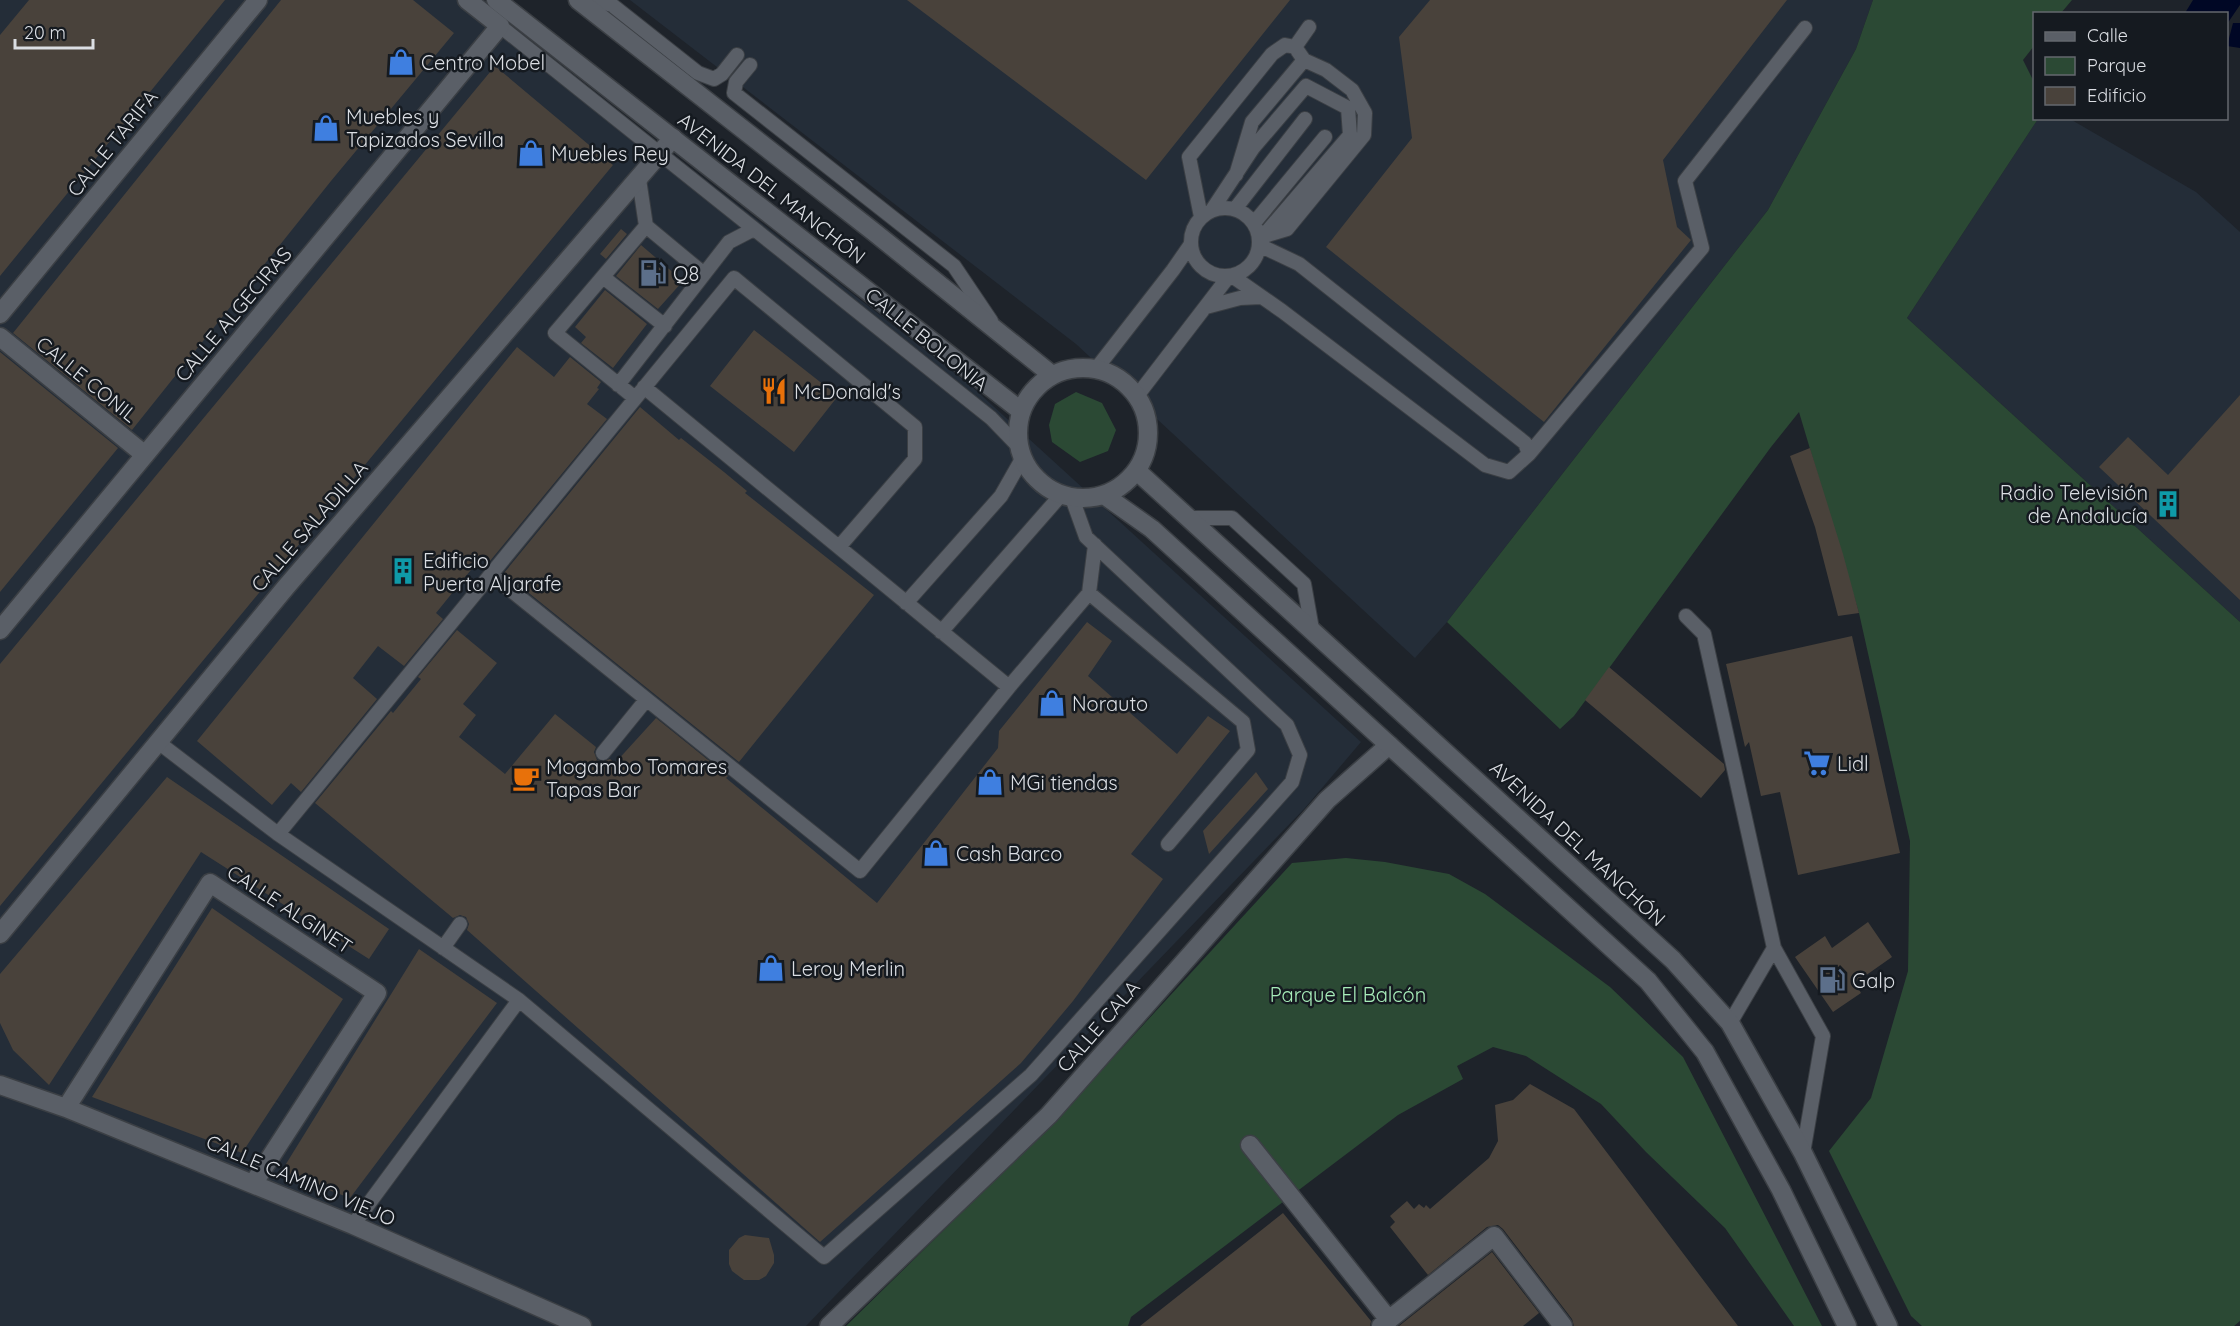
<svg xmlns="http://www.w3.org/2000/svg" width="2240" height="1326" font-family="Quicksand,sans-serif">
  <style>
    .built { fill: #242d38 }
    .green { fill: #2b4934 }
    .water { fill: #000725 }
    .building { fill: #49423b }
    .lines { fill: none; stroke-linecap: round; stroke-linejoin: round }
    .lane-casing { stroke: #3b3f44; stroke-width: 16 }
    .street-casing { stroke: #3b3f44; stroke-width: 21 }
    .secondary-casing { stroke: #3b3f44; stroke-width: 21 }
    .lane { stroke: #5a5f67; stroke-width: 14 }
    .street { stroke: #5a5f67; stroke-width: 18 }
    .secondary { stroke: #5a5f67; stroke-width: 18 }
    .labels { text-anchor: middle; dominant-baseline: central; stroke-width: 5; stroke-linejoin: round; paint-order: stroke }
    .poi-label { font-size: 20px; fill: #dbdee3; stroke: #151a20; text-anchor: start }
    .street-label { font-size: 20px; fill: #dbdee3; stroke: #151a20 }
    .park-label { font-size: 20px; fill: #a7ecb9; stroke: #151a20 }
  </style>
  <rect width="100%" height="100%" fill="#1e232a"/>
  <path class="built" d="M 0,0 L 474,0 L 970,385 L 1361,742 L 1305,808 L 806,1326 L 0,1326 Z
    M 630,0 L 1873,0 L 1856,49 L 1768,210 L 1447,622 L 1415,658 L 1076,344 Z
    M 2038,119 L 2070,119 L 2196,192 L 2240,232 L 2240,622 L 1907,318 Z"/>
  <path class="green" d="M 1873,0 L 2072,0 L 2061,13 L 2034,14 L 2034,46 L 2023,60 L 2034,82 L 2034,118 L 2038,119 L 1907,318 L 2240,622 L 2240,1321 L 2234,1326 L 1922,1326 L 1911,1316 L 1829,1151 L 1871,1098 L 1908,971 L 1910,841 L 1859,613 L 1799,412 L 1771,447 L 1574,716 L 1560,729 L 1447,622 L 1768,210 L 1856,49 Z
    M 1076,392 L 1102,403 L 1116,430 L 1108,451 L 1080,462 L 1052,442 L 1049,425 L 1055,404 Z
    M 1346,858 L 1385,862 L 1449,874 L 1485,894 L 1610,987 L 1683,1057 L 1822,1326 L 1794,1326 L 1725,1228 L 1646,1152 L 1601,1104 L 1526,1056 L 1493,1047 L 1457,1066 L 1463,1079 L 1398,1115 L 1131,1317 L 1128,1326 L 846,1326 L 1053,1123 L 1292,863 Z"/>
  <path class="water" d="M 2193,0 L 2240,0 L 2240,5 L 2227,24 L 2226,14 L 2185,13 Z
    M 2233,23 L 2240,23 L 2240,48 L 2227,46 Z"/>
  <path class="building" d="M 29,0 L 225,0 L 0,276 L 0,35 Z
    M 281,0 L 413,0 L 454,33 L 331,181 L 132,430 L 13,333 Z
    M 907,0 L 1290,0 L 1146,180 Z
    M 1430,0 L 1787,0 L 1663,160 L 1677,227 L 1691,240 L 1544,422 L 1326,247 L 1412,138 L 1399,37 Z
    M 495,66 L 613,165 L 0,906 L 0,664 Z
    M 621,229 L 627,234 L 606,259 L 600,254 Z
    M 641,245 L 683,281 L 658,309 L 616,276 Z
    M 605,290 L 647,324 L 613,368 L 581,343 L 586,337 L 575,327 Z
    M 754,330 L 838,396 L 794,452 L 710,386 Z
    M 517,347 L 554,377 L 570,357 L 601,382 L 597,388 L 599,389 L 587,404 L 607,419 L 490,561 L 483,555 L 436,613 L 443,619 L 404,666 L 378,646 L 353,678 L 377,699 L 301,792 L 291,783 L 272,805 L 197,741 Z
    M 0,352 L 118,448 L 0,592 Z
    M 2240,395 L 2240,600 L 2099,467 L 2128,437 L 2168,475 Z
    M 640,407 L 679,440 L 681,438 L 724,472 L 747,491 L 745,493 L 874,595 L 739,762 L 504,573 Z
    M 1810,448 L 1843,554 L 1859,613 L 1838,616 L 1815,527 L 1790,456 Z
    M 1087,622 L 1112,641 L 1088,676 L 1177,754 L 1208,716 L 1230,731 L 1131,854 L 1163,879 L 1073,1001 L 1021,1063 L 820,1242 L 467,930 L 469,924 L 466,917 L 460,915 L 453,918 L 315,803 L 391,711 L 393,713 L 421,679 L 418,677 L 457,630 L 497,663 L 463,704 L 476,715 L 459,737 L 505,774 L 555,714 L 596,747 L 594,752 L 597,760 L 602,762 L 610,759 L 615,763 L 656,718 L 728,776 L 726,778 L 877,903 L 998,748 L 999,731 Z
    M 1852,636 L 1900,853 L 1798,875 L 1780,792 L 1761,796 L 1749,742 L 1745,747 L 1726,664 Z
    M 1609,667 L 1724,764 L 1725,770 L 1701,798 L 1585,700 Z
    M 1256,772 L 1268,789 L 1209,854 L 1203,831 Z
    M 167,777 L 389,929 L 369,959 L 201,852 L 49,1085 L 13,1050 L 0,1023 L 0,974 Z
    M 212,908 L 343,999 L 242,1153 L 92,1097 Z
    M 1868,922 L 1892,957 L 1855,983 L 1861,993 L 1833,1012 L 1795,957 L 1825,936 L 1832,948 Z
    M 419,949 L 497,1003 L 350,1198 L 281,1172 Z
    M 1530,1084 L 1574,1109 L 1738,1326 L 1574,1326 L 1572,1319 L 1503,1229 L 1498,1225 L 1487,1227 L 1428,1275 L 1390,1227 L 1395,1222 L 1390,1216 L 1407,1201 L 1414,1209 L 1419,1204 L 1424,1208 L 1426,1205 L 1430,1209 L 1489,1158 L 1498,1141 L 1495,1105 L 1513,1100 Z
    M 1283,1213 L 1371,1321 L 1370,1326 L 1140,1326 Z
    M 745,1235 L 769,1238 L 774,1255 L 774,1263 L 766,1276 L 759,1280 L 744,1280 L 732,1271 L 729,1264 L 729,1250 L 739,1238 Z
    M 1492,1252 L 1539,1313 L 1523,1326 L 1399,1326 Z"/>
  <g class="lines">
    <defs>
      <path id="lane" d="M 594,0 L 612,5 L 698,73 L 714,79 L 722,74 L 737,55
        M 500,26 L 991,418 L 1019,447
        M 1295,47 L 1309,27
        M 750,65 L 736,82 L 734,93 L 954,266 L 991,321
        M 1236,175 L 1252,122 L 1304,60 L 1326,70 L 1352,90 L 1365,113 L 1364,135 L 1287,229 L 1264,236
        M1191 242a34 34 0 1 1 68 0a34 34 0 1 1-68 0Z
        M 1235,209 L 1305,119
        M 1212,210 L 1253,148 L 1306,86 L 1348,108 L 1350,135 L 1265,234
        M 1201,217 L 1189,157 L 1272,54 L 1285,45 L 1295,47 L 1304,60
        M 1254,223 L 1325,137
        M 646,226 L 704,274
        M 1232,276 L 1282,311 L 1485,465 L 1509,472 L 1529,454 L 1525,443 L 1299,264 L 1259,245
        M 603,277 L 665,326
        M 1206,307 L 1240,298 L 1261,297
        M 1096,369 L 1173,270 L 1191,244
        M 618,385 L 729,242 L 754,229
        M 644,387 L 1009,687
        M 1137,396 L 1229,276
        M 635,398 L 555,333 L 646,226 L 639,179
        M 1529,454 L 1702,248 L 1685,181 L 1805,28
        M 1190,518 L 1232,518 L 1304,584 L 1312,629
        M 492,575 L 860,871 L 1009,687 L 1089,593 L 1243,722 L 1248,750 L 1168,844
        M 1089,593 L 1095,545
        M 906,603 L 1001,496 L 1022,459
        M 1686,616 L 1704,634 L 1774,948
        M 941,632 L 1061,495
        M 158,742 L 278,834 L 519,1000 L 353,1225
        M 603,753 L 646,700
        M 278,834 L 734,278 L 915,427 L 915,459 L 839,547
        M 443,948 L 460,924
        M 519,1000 L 824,1257 L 1031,1075 L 1292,782 L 1300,755 L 1287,725 L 1086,537 L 1072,498
        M 1730,1023 L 1774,948 L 1823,1036 L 1803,1153"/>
      <path id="street" d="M 0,314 L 258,0
        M 0,337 L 145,455
        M 0,630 L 500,26 L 467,0
        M 0,934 L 286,587 L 673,138
        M 0,1085 L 66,1108 L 353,1225 L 582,1326
        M 66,1108 L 210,883 L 377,993 L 253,1184
        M 1250,1145 L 1389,1320
        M 829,1326 L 1049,1115 L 1327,800 L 1389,745
        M 1381,1326 L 1494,1236 L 1563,1326"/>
      <path id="secondary" d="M 496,0 L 1021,411
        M 578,0 L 874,232 L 1052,375
        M1018 433a65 65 0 1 1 130 0a65 65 0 1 1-130 0Z
        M 1137,471 L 1673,960 L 1730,1023 L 1803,1153 L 1888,1326
        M 1104,495 L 1152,529 L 1648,981 L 1705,1052 L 1781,1190 L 1847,1326"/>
    </defs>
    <use href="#lane" class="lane-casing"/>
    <use href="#street" class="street-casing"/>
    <use href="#secondary" class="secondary-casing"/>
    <use href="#lane" class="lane"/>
    <use href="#street" class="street"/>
    <use href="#secondary" class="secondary"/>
  </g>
  <defs>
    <symbol id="shop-bare" viewBox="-9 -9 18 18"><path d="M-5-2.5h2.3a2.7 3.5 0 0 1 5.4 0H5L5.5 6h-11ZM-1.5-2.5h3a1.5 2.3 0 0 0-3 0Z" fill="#3f7fe0" stroke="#151a20" stroke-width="2.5" paint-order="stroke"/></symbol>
    <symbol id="fuel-bare" viewBox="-9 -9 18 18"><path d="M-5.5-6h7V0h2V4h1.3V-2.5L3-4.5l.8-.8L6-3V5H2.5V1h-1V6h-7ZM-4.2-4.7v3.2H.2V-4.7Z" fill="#5c6f8a" stroke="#151a20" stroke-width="2.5" paint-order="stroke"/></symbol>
    <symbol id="restaurant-bare" viewBox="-9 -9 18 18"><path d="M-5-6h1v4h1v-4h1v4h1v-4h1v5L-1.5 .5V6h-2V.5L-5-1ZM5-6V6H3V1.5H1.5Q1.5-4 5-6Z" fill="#e8710a" stroke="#151a20" stroke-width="2.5" paint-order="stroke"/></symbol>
    <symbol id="building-bare" viewBox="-9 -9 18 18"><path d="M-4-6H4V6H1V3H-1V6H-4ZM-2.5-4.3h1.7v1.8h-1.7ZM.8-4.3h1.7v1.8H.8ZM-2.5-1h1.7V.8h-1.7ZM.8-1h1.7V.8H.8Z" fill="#0f9aa8" stroke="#151a20" stroke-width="2.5" paint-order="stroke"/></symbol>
    <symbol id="supermarket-bare" viewBox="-9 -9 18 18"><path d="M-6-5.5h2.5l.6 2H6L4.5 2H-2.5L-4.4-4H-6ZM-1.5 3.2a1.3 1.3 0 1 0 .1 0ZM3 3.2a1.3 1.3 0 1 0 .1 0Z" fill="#3f7fe0" stroke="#151a20" stroke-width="2.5" paint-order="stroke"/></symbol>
    <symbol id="cafe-bare" viewBox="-9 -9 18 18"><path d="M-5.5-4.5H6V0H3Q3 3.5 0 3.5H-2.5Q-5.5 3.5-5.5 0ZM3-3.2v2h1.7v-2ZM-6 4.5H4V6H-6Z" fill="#e8710a" stroke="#151a20" stroke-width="2.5" paint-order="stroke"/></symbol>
  </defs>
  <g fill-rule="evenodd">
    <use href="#shop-bare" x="382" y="43" width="38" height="38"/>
    <use href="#shop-bare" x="307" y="109" width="38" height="38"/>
    <use href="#shop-bare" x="512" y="134" width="38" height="38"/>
    <use href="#fuel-bare" x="634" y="254" width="38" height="38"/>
    <use href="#restaurant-bare" x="755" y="372" width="38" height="38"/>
    <use href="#building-bare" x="2149" y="485" width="38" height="38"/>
    <use href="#building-bare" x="384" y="552" width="38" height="38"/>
    <use href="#shop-bare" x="1033" y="684" width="38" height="38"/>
    <use href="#supermarket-bare" x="1798" y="744" width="38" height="38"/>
    <use href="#cafe-bare" x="507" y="759" width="38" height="38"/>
    <use href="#shop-bare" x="971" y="763" width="38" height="38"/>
    <use href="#shop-bare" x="917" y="834" width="38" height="38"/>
    <use href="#shop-bare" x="752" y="949" width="38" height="38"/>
    <use href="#fuel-bare" x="1813" y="961" width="38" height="38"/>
  </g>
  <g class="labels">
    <g class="poi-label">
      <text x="421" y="62">Centro Mobel</text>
      <text x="346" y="116">Muebles y<tspan x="346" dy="23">Tapizados Sevilla</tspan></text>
      <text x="551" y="153">Muebles Rey</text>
      <text x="673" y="273">Q8</text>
      <text x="794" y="391">McDonald's</text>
      <text x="2148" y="492" text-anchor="end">Radio Televisión<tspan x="2148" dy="23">de Andalucía</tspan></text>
      <text x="423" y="560">Edificio<tspan x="423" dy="23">Puerta Aljarafe</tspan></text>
      <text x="1072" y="703">Norauto</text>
      <text x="1837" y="763">Lidl</text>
      <text x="546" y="766">Mogambo Tomares<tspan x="546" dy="23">Tapas Bar</tspan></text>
      <text x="1010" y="782">MGi tiendas</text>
      <text x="956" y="853">Cash Barco</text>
      <text x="791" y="968">Leroy Merlin</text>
      <text x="1852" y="980">Galp</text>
    </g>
    <g class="street-label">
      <text transform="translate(112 143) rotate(-51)">CALLE TARIFA</text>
      <text transform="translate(772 188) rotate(38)">AVENIDA DEL MANCHÓN</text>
      <text transform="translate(233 314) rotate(-50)">CALLE ALGECIRAS</text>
      <text transform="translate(927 339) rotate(39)">CALLE BOLONIA</text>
      <text transform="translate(87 379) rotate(39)">CALLE CONIL</text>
      <text transform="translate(309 526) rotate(-49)">CALLE SALADILLA</text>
      <text transform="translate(1578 843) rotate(43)">AVENIDA DEL MANCHÓN</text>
      <text transform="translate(290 909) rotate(33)">CALLE ALGINET</text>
      <text transform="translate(1098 1026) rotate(-49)">CALLE CALA</text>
      <text transform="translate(301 1180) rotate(23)">CALLE CAMINO VIEJO</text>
    </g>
    <g class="park-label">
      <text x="1348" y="994">Parque El Balcón</text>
    </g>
  </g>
  <rect x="2033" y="12" width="195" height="108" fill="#151a20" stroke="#64686e" stroke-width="1.5"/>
  <rect x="2045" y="32" width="30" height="9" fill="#5a5f67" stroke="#64686e" stroke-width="1.5"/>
  <text x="2087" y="42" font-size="18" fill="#dbdee3">Calle</text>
  <rect x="2045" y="57" width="30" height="18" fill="#2b4934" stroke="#64686e" stroke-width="1.5"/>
  <text x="2087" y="72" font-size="18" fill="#dbdee3">Parque</text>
  <rect x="2045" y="87" width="30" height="18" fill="#49423b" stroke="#64686e" stroke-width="1.5"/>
  <text x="2087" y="102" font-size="18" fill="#dbdee3">Edificio</text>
  <path d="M15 39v9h78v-9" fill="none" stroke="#dbdee3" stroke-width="3"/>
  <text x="24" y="39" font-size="18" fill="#dbdee3" stroke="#151a20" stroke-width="4.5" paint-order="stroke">20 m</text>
</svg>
